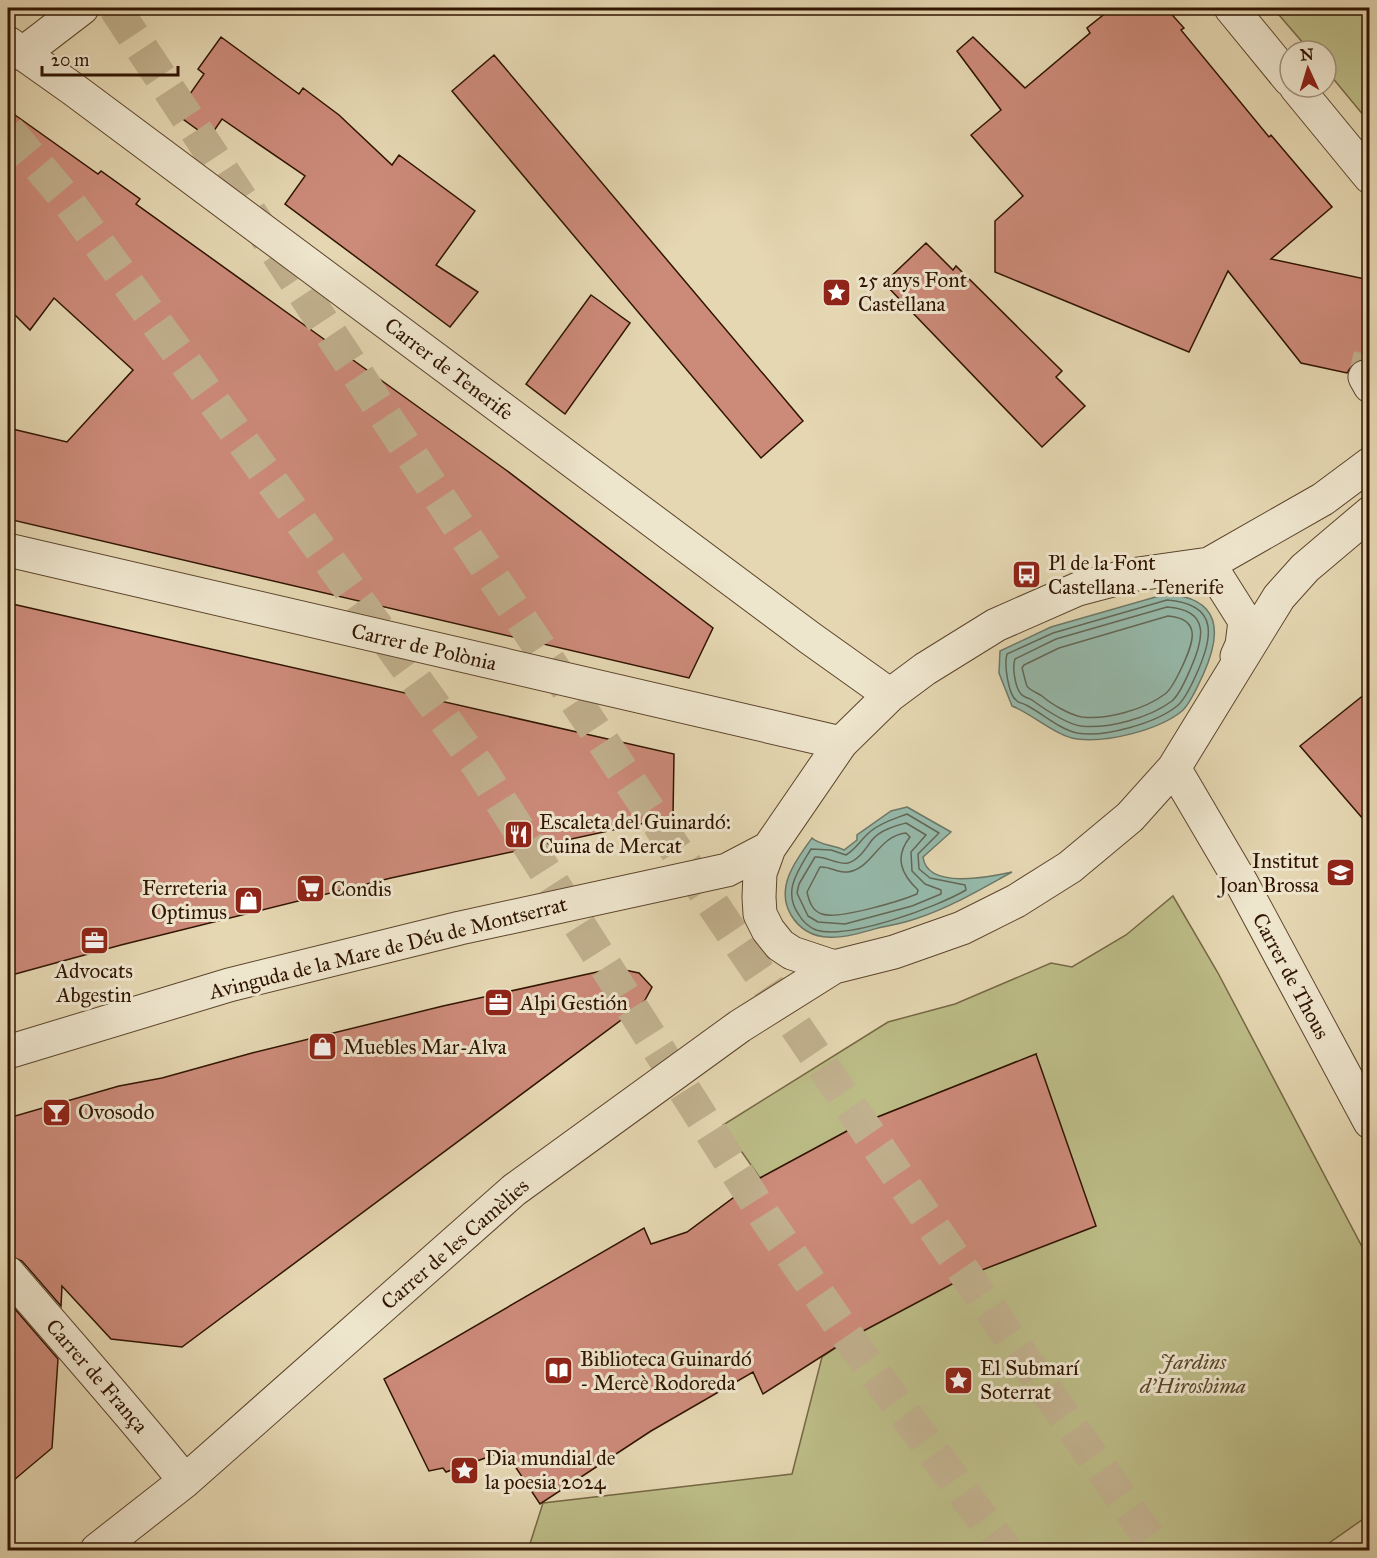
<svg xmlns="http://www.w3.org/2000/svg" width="1377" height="1558" font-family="'IM FELL Great Primer',serif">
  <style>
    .green { fill: #bcbc87; stroke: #766844; stroke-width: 1.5 }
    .water { fill: #96baac; stroke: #6d7867; stroke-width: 1.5 }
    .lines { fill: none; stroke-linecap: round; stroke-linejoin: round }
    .shore { stroke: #636756; stroke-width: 1.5 }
    .building { fill: #cc8a79; stroke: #301400; stroke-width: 1.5 }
    .minor-tunnel { stroke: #c1b08e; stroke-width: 33; stroke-dasharray: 33 16; stroke-linecap: butt }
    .major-tunnel { stroke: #c1b08e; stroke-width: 33; stroke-dasharray: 33 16; stroke-linecap: butt }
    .minor-casing { stroke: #5d452c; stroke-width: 35 }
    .minor { stroke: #eee5cd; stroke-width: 33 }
    .labels { text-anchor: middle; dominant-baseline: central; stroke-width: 6; stroke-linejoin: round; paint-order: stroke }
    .poi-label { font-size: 21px; fill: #301400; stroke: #eee5cd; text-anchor: start }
    .street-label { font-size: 21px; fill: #301400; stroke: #eee5cd }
    .park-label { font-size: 21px; font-style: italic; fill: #5a4628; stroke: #eee5cd }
  </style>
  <rect width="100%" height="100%" fill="#e5d7b2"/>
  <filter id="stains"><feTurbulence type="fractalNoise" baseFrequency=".00333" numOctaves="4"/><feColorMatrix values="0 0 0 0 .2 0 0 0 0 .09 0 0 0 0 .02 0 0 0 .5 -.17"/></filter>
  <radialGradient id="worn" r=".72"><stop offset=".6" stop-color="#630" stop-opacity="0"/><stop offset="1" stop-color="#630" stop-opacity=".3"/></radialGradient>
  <path class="green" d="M 1273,8 L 1369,8 L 1369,122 L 1326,70 L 1326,51 L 1310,51 Z
    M 1173,896 L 1218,973 L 1369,1260 L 1369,1515 L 1319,1550 L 528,1550 L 543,1503 L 792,1474 L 822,1357 L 852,1337 L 1036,1054 L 860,1124 L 760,1178 L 723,1125 L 888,1022 L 955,1004 L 1051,963 L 1072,967 L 1126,935 Z"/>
  <path class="water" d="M 1166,594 C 1222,598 1222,633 1203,675 C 1198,685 1191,703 1182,711 C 1159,730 1107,743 1077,739 C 1057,737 1031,713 1012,706 L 999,673 L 1000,651 L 1051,627 Z
    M 907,807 L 951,832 L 923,857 C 927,890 990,877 1012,872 C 981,889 951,907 918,918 C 905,923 891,925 878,928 C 847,937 811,948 791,915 C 775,888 795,861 812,838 C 819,845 834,845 844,850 L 857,840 L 857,835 L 891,811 Z"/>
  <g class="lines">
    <path class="shore" d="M 1167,600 C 1220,604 1213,638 1196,675 C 1192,684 1185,700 1177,706 C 1156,723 1104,738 1077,733 C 1059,729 1042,713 1026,705 C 1023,703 1019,703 1017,701 C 1008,695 1004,664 1007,654 L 1053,633 Z
      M 1167,607 C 1211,610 1204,639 1190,670 C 1186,679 1180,694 1172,701 C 1149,718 1109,729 1081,726 C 1067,724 1043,708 1032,700 C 1029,698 1023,697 1021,694 C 1015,687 1012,667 1015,659 L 1056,639 Z
      M 1168,616 C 1204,619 1192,645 1182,667 C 1178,675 1172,689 1165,694 C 1145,709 1108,720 1082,717 C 1070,715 1051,704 1042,696 C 1038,693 1029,690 1027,686 C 1025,681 1024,674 1022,668 L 1024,665 L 1059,648 Z
      M 907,814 L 939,833 L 918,854 L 919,869 L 930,878 L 965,885 L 966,890 C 937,907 848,940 816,930 C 809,927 803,922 799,915 C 782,891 798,871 811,849 L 831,850 L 846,855 C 857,848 861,839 871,831 C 882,822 894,819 907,814 Z
      M 906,823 L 926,835 L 911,852 L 912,871 L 925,884 L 941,890 L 941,894 L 912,906 L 845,924 L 818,922 L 808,916 L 797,893 L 799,884 L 815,857 C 826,856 837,865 848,863 C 859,860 866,848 872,840 C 880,830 895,826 906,823 Z
      M 906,833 L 910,837 C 894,857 901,874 918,890 L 917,894 C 900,901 838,920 822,914 C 812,911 809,901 807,892 L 820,867 C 830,866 837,873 848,872 C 873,868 878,836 906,833 Z"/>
  </g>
  <path class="building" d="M 1112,8 L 1166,8 L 1184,28 L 1181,30 L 1269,137 L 1271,135 L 1332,207 L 1271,259 L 1370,280 L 1370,359 L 1355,361 L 1347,373 L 1301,363 L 1228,271 L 1189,352 L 995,272 L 995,221 L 1023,196 L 971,135 L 1001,110 L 957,51 L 973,37 L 1025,88 L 1090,33 L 1087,28 Z
    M 221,37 L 299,94 L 303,88 L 339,115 L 392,165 L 399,155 L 475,211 L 436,265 L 478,292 L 450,327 L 285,204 L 305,176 L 222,119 L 209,138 L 176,114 L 204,74 L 198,69 Z
    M 494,55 L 803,421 L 761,458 L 452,91 Z
    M 8,110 L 98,174 L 101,171 L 140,199 L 136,204 L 506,470 L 713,628 L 689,678 L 8,519 L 8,428 L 67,442 L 133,370 L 54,298 L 30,330 L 8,308 Z
    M 926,243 L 953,270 L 956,266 L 1062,371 L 1056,377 L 1085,406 L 1042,447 L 884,283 Z
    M 591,295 L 630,323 L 565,414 L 526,384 Z
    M 8,603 L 674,754 L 673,817 L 391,878 L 121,945 L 8,976 Z
    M 1370,690 L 1370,827 L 1300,746 Z
    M 615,968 L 639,973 L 652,987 L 645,1000 L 636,1009 L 182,1347 L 111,1339 L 62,1286 L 61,1306 L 22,1261 L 8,1255 L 8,1118 L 119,1086 L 162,1078 L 252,1053 L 443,1006 Z
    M 1036,1054 L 1096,1226 L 969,1275 L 852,1337 L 763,1394 L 753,1372 L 651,1431 L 540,1504 L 505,1451 L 446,1472 L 443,1468 L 429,1471 L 384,1379 L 644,1228 L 651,1244 L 687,1232 L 760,1178 L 860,1124 Z
    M 8,1301 L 58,1359 L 52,1448 L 8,1485 Z"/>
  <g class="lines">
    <path class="minor-tunnel" d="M 1365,377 L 1370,355"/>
    <path class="major-tunnel" d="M 115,8 C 457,526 801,1043 1158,1550
      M 8,130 L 67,200 L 479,767 L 767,1220 L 855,1347 L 1006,1550"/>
    <defs>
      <path id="minor" d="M 1231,8 L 1290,80
        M 8,43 L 73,89 L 810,638 L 890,695
        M 22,54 L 82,8
        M 1296,87 L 1370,177
        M 1365,377 L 1370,386
        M 1370,464 L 1323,499 L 1209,564 L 1131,575 L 1078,589 L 996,625 L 925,669 L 890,695 L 841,743 L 769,848 L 760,873 L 759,897 L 760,914 L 768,930 L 780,945 L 792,953 L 834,967 L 894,952 L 962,928 L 1016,901 L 1070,867 L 1130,817 L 1174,768 L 1279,597 L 1305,568 L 1370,513
        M 8,550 L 841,743
        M 1209,564 L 1245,621 L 1242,645 L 1237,656
        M 1174,768 L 1241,882 L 1370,1122
        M 8,1052 L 229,985 L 460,928 L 727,870 L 769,848
        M 8,1273 C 67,1342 128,1410 185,1481
        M 97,1550 L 185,1481 L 514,1190 L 740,1026 L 834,967"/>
    </defs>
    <use href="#minor" class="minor-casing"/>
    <use href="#minor" class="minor"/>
  </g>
  <defs>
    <symbol id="sight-square" viewBox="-11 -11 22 22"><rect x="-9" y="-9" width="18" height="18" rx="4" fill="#8f2418" stroke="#eee5cd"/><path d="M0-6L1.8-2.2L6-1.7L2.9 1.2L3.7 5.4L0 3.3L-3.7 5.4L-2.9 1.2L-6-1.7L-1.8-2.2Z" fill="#fff"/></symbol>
    <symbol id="bus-square" viewBox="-11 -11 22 22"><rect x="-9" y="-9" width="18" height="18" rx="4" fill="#8f2418" stroke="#eee5cd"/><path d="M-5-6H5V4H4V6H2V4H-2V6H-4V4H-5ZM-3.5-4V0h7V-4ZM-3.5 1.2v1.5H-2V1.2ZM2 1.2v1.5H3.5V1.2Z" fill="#fff"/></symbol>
    <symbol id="restaurant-square" viewBox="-11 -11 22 22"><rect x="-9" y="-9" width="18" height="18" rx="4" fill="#8f2418" stroke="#eee5cd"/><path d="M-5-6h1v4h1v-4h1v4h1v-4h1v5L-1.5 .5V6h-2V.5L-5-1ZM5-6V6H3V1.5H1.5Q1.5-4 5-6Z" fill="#fff"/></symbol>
    <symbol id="school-square" viewBox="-11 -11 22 22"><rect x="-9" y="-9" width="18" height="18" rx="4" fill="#8f2418" stroke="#eee5cd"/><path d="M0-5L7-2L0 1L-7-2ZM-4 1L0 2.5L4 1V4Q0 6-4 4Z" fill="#fff"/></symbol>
    <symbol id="supermarket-square" viewBox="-11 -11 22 22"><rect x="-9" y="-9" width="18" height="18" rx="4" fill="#8f2418" stroke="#eee5cd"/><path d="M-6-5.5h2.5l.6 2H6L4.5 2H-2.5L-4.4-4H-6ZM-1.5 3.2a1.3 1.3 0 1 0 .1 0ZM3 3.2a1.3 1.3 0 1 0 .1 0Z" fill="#fff"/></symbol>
    <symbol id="shop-square" viewBox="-11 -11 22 22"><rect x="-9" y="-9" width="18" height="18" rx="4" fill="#8f2418" stroke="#eee5cd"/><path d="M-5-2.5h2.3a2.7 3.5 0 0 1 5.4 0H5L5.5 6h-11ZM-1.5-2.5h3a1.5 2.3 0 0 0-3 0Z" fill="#fff"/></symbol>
    <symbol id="office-square" viewBox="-11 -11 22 22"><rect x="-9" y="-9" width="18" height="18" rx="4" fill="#8f2418" stroke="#eee5cd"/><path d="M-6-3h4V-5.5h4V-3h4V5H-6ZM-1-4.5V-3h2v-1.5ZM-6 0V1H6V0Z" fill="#fff"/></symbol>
    <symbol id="bar-square" viewBox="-11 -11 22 22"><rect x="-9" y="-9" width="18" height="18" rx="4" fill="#8f2418" stroke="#eee5cd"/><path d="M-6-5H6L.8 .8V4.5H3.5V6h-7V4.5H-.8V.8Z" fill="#fff"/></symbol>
    <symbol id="library-square" viewBox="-11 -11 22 22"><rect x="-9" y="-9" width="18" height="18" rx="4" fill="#8f2418" stroke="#eee5cd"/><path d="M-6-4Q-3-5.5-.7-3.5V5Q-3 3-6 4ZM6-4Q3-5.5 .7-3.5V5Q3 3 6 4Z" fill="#fff"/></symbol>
  </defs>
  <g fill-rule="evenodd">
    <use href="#sight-square" x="820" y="276" width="33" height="33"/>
    <use href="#bus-square" x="1010" y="558" width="33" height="33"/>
    <use href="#restaurant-square" x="502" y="818" width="33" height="33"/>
    <use href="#school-square" x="1324" y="856" width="33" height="33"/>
    <use href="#supermarket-square" x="294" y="872" width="33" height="33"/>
    <use href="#shop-square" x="232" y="884" width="33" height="33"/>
    <use href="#office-square" x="78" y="924" width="33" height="33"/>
    <use href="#office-square" x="482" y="986" width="33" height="33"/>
    <use href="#shop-square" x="306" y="1030" width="33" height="33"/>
    <use href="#bar-square" x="40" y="1096" width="33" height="33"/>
    <use href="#library-square" x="542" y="1354" width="33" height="33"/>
    <use href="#sight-square" x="942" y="1364" width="33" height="33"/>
    <use href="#sight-square" x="448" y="1454" width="33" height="33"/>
  </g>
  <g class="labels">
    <g class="poi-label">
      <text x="858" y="280">25 anys Font<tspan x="858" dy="24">Castellana</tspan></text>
      <text x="1048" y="563">Pl de la Font<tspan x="1048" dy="24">Castellana - Tenerife</tspan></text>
      <text x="539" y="822">Escaleta del Guinardó:<tspan x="539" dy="24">Cuina de Mercat</tspan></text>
      <text x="1319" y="861" text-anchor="end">Institut<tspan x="1319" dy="24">Joan Brossa</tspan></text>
      <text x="227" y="888" text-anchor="end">Ferreteria<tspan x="227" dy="24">Optimus</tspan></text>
      <text x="331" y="889">Condis</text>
      <text x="94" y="971" text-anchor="middle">Advocats<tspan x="94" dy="24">Abgestin</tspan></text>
      <text x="520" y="1003">Alpi Gestión</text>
      <text x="343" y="1047">Muebles Mar-Alva</text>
      <text x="78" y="1112">Ovosodo</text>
      <text x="580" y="1359">Biblioteca Guinardó<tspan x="580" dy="24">- Mercè Rodoreda</tspan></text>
      <text x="980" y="1368">El Submarí<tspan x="980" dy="24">Soterrat</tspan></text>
      <text x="485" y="1458">Dia mundial de<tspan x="485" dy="24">la poesia 2024</tspan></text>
    </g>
    <g class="street-label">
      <text transform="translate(449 369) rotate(37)">Carrer de Tenerife</text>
      <text transform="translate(424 647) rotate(13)">Carrer de Polònia</text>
      <text transform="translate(388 948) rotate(-14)">Avinguda de la Mare de Déu de Montserrat</text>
      <text transform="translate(1291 976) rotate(62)">Carrer de Thous</text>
      <text transform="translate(455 1244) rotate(-41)">Carrer de les Camèlies</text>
      <text transform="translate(97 1376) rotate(49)">Carrer de França</text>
    </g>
    <g class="park-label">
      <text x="1193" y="1362">Jardins<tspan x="1193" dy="24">d'Hiroshima</tspan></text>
    </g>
  </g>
  <rect width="1377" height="1558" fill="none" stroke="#e5d7b2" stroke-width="30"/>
  <rect x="9" y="9" width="1359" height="1540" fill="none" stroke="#301400" stroke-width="3"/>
  <rect x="15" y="15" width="1347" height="1528" fill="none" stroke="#301400" stroke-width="1.5"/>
  <g transform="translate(1308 69) rotate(356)"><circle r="28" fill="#eee5cd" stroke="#a2917b" stroke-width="1.5"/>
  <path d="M0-4.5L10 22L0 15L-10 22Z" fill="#8f2418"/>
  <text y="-9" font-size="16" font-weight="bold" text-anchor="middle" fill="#301400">N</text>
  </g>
  <path d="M42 66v9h136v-9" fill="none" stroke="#301400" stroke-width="3"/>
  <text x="51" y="66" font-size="18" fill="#301400" stroke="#eee5cd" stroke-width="4.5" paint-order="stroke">20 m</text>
  <rect width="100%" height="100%" filter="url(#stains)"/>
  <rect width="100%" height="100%" fill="url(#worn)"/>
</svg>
